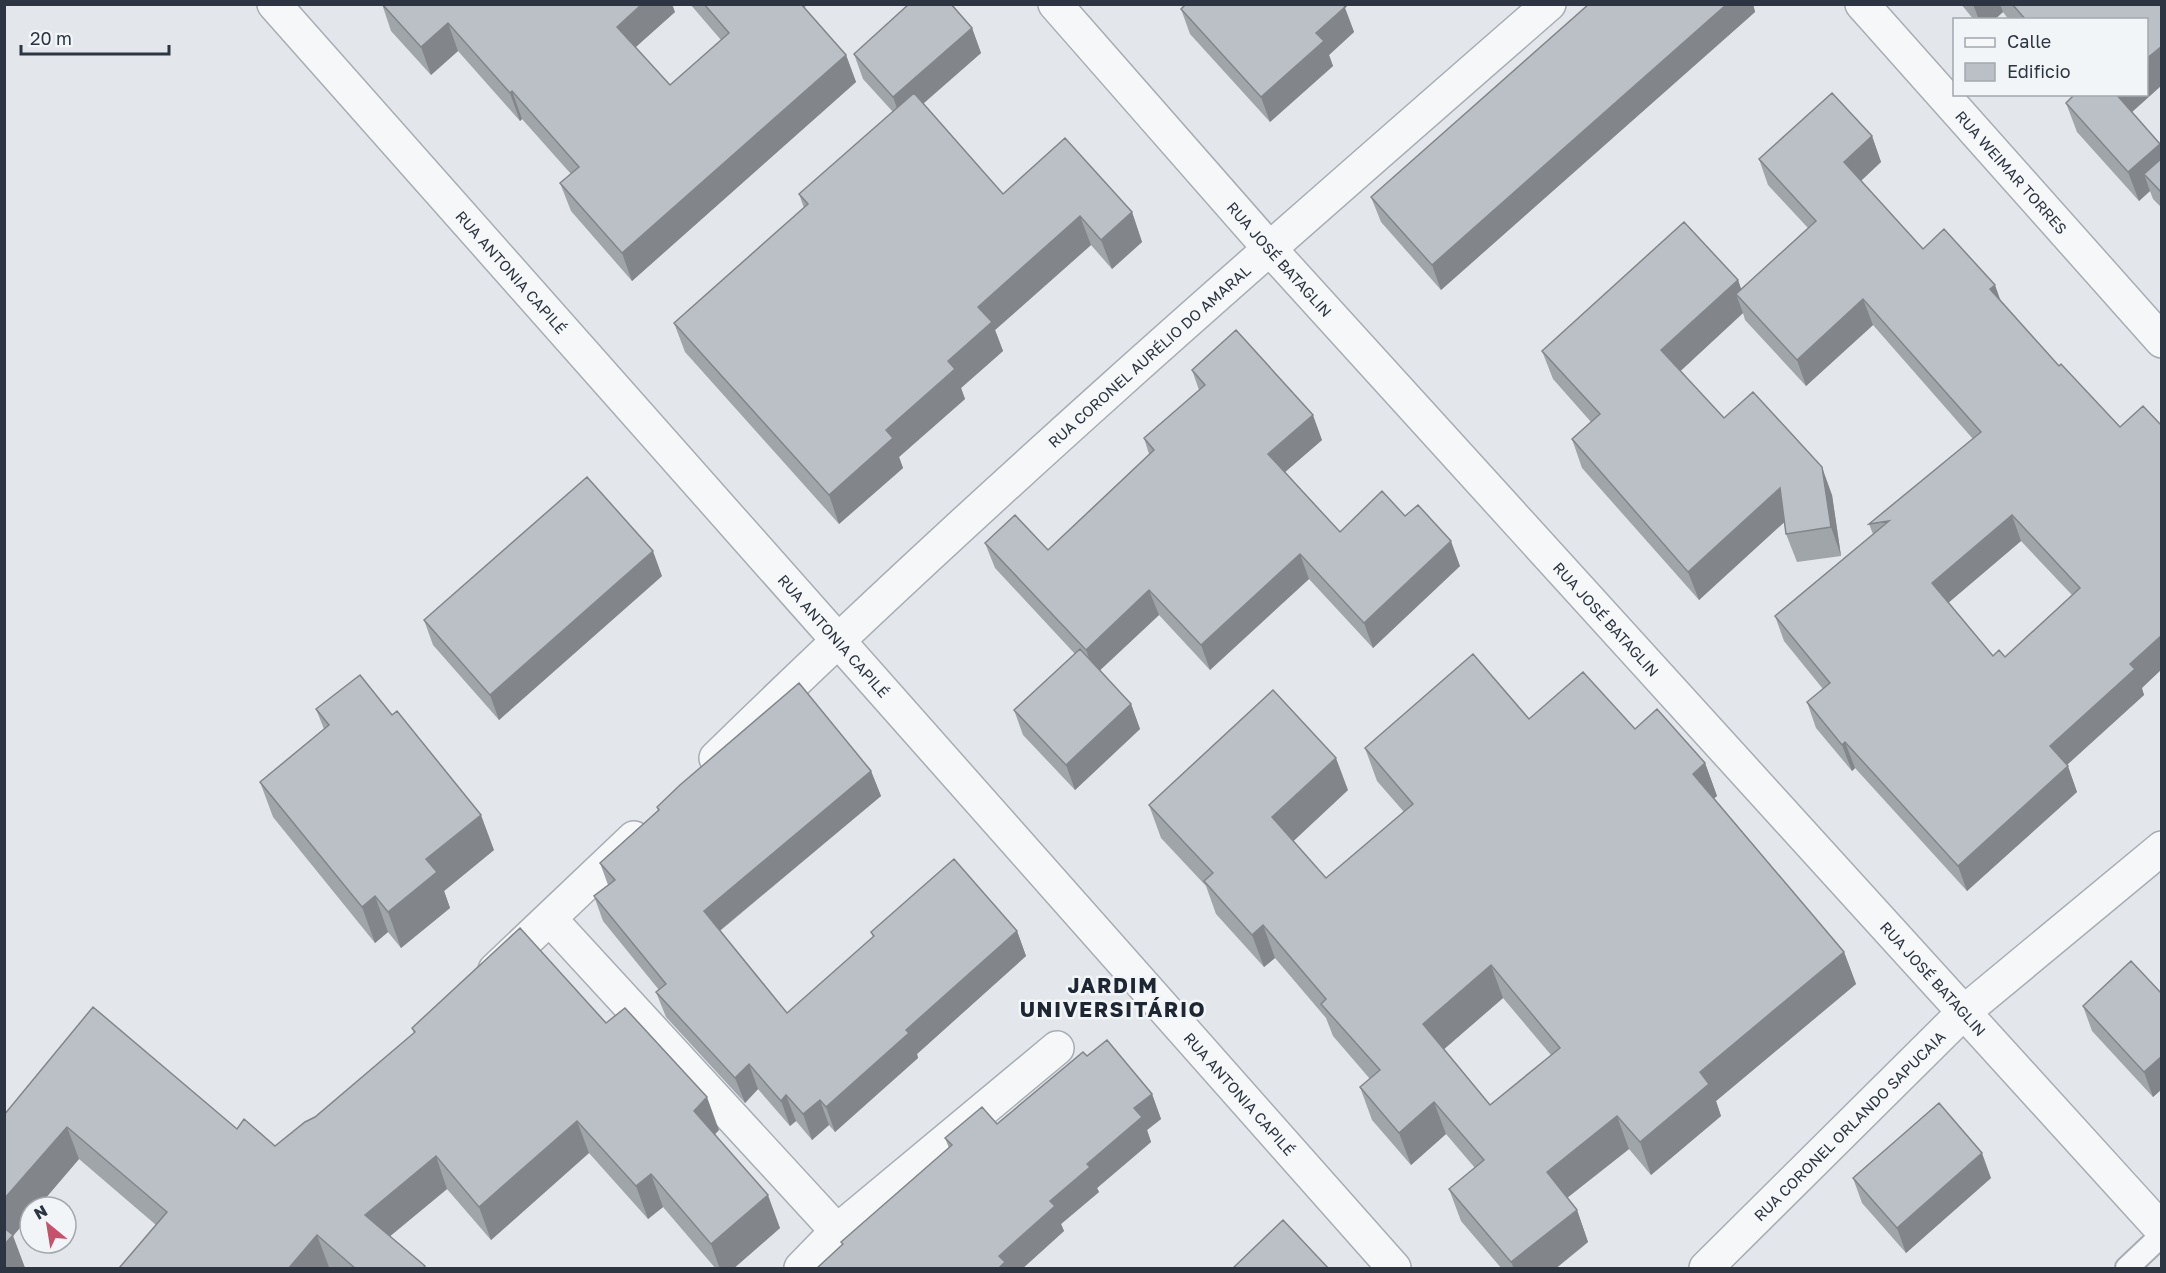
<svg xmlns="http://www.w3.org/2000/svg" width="2166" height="1273" font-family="'Golos Text',sans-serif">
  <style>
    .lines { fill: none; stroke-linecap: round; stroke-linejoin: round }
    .lane-casing { stroke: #a8adb4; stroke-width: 26 }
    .street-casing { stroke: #a8adb4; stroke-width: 36 }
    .lane { stroke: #f5f7f8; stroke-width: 22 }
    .street { stroke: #f5f7f8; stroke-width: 33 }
    .wall { fill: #a0a5aa; fill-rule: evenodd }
    .shaded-wall { fill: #82868b }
    .building { fill: #bac0c6; stroke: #82868b; stroke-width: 1.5; fill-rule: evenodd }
    .labels { text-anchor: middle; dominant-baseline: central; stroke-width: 5; stroke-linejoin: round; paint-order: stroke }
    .street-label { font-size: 15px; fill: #2c3541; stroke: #f2f5f7 }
    .district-label { font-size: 21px; font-weight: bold; letter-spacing: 1.5px; fill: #1e2632; stroke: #f2f5f7 }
  </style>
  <rect width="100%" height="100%" fill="#e3e6ea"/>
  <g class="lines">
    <defs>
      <path id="lane" d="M 2127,1268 L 2162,1235"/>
      <g id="street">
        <path id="s1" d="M 274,4 L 1394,1268"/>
        <path id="s2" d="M 1055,4 L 1269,248 L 2162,1230"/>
        <path id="s3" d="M 1862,4 L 2162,341"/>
        <path id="s4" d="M 716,758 C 984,496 1267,250 1549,4"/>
        <path d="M 550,919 L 837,1231"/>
        <path d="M 495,970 L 634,838"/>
        <path d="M 801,1268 L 837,1231 L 1057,1048"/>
        <path id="s5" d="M 1706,1268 L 1964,1012 L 2162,848"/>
      </g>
    </defs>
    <use href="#lane" class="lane-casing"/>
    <use href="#street" class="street-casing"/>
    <use href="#lane" class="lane"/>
    <use href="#street" class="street"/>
  </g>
  <path class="wall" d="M 382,4 L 675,12 L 635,47 L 670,85 L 721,40 L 690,4 L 808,4 L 804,8 L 846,55 L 856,82 L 632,281 L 571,211 L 560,183 L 571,174 L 522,119 L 520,121 L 458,51 L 431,75 L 391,31 Z
    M 1186,4 L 1349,4 L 1345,8 L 1354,32 L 1329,55 L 1333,66 L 1270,122 L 1190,34 L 1181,9 Z
    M 1589,4 L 1753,4 L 1755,12 L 1441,290 L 1381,222 L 1371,197 Z
    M 1961,4 L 2162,4 L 2162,85 L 2132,112 L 2160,144 L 2162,148 L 2162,208 L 2153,199 L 2150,191 L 2139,201 L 2077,132 L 2066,103 L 2146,94 L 2146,20 L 2009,20 L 2003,12 L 1994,20 L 1974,20 Z
    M 972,28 L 981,53 L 923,104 L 1003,194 L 1132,212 L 1142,242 L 1112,269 L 1091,245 L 995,330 L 1003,351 L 961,388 L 965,399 L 899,457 L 903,468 L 839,524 L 685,352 L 674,323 L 804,208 L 799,194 L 893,112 L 863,79 L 854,54 Z
    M 1872,136 L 1881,162 L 1861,181 L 1923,249 L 2000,301 L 2144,695 L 2067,765 L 2077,792 L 1967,891 L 1855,768 L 1852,771 L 1816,728 L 1807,702 L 1823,689 L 1784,641 L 1775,616 L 1873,534 L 1869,524 L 1973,439 L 1873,325 L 1806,386 L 1745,320 L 1743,313 L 1680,371 L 1724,418 L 1832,495 L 1841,556 L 1797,562 L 1786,534 L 1784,522 L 1699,600 L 1582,468 L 1572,439 L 1591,422 L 1553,379 L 1542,351 L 1738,280 L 1741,289 L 1808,228 L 1768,185 L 1759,159 ZM 2021,541 L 2072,595 L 2005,657 L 1993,656 L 1948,603 Z
    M 1192,370 L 1322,440 L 1285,472 L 1340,532 L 1405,516 L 1460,566 L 1373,648 L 1309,579 L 1210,670 L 1159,615 L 1100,670 L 1131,704 L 1140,729 L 1075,790 L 1023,735 L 1014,710 L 1075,654 L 995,568 L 985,543 L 1048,550 L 1149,454 L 1144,438 L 1199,390 Z
    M 662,576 L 499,720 L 433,645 L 424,620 Z
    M 316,709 L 494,850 L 444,891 L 450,908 L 401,948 L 388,932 L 375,943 L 273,817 L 260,782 L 324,729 Z
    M 1529,719 L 1635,729 L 1705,763 L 1717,796 L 1714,798 L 1844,952 L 1856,984 L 1716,1101 L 1721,1116 L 1651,1175 L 1629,1149 L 1567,1198 L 1577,1210 L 1588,1242 L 1555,1269 L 1502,1269 L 1461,1221 L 1449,1189 L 1475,1168 L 1446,1134 L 1411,1165 L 1372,1120 L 1360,1087 L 1370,1079 L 1333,1036 L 1326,1018 L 1275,958 L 1264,967 L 1216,914 L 1206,886 L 1161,838 L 1149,805 L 1348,790 L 1293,841 L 1326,878 L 1404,812 L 1377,781 L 1365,748 ZM 1503,998 L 1551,1055 L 1490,1105 L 1444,1049 Z
    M 871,771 L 881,796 L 720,931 L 787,1013 L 873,937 L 871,932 L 1017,931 L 1026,956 L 917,1054 L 918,1058 L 835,1132 L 829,1125 L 812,1140 L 796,1121 L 790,1126 L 758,1089 L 745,1103 L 666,1017 L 656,992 L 659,990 L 603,921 L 594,896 L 608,885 L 600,863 L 658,810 L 657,807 Z
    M 2162,994 L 2162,1089 L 2153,1097 L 2092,1031 L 2083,1006 Z
    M 606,1023 L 719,1130 L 715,1134 L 780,1228 L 733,1269 L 716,1269 L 663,1207 L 648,1219 L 589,1153 L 491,1240 L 447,1189 L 390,1236 L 426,1269 L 330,1269 L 329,1267 L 328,1269 L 120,1269 L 120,1267 L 156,1225 L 79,1159 L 38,1207 L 30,1207 L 30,1216 L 13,1236 L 25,1268 L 4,1269 L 4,1115 L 237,1129 L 275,1146 L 315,1117 L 414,1033 L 412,1028 Z
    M 1087,1056 L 1152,1094 L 1161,1119 L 1147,1130 L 1151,1142 L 1097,1188 L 1099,1192 L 1061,1224 L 1064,1231 L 1022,1269 L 816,1269 L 842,1245 L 841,1242 L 949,1148 L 945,1138 L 997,1124 Z
    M 1853,1178 L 1991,1178 L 1906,1253 L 1862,1203 Z"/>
  <path class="shaded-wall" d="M 642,4 L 672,4 L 675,12 L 627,55 L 617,27 Z
    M 1335,4 L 1349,4 L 1345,8 L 1354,32 L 1329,55 L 1333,66 L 1270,122 L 1261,97 L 1316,33 Z
    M 1727,4 L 1753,4 L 1755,12 L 1441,290 L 1432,265 Z
    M 1973,4 L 2000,4 L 2003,12 L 1994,20 L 1979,20 Z
    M 448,23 L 458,51 L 431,75 L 421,47 Z
    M 972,28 L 981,53 L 902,122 L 893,97 Z
    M 2162,46 L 2162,85 L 2123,120 L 2114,94 L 2146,94 L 2146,59 Z
    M 846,55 L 856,82 L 632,281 L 622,253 Z
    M 512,91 L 522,119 L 520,121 L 510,93 Z
    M 1872,136 L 1881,162 L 1853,188 L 1844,162 Z
    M 2160,144 L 2162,148 L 2162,181 L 2144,174 L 2150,191 L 2139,201 L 2128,172 Z
    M 1132,212 L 1142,242 L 1112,269 L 1101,240 Z
    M 1080,216 L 1091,245 L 995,330 L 1003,351 L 961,388 L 965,399 L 899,457 L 903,468 L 839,524 L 829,495 L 886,430 L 978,307 Z
    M 1738,280 L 1747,306 L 1736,294 L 1743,313 L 1672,379 L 1661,350 Z
    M 1995,285 L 2004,310 L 1990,289 Z
    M 1863,299 L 1873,325 L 1806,386 L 1797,360 Z
    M 1313,415 L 1322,440 L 1277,479 L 1268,454 Z
    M 1822,467 L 1832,495 L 1841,556 L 1831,527 Z
    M 1780,488 L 1790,517 L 1699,600 L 1688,572 Z
    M 2012,515 L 2021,541 L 1941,609 L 1932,583 Z
    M 1451,541 L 1460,566 L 1373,648 L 1364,623 Z
    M 653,551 L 662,576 L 499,720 L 490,695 Z
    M 1300,554 L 1309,579 L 1210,670 L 1201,645 Z
    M 1149,590 L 1159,615 L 1095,675 L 1086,650 Z
    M 2162,635 L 2162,669 L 2142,688 L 2144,695 L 2059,772 L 2050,746 L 2130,664 Z
    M 1131,704 L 1140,729 L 1075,790 L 1066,765 Z
    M 1845,742 L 1855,768 L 1852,771 L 1842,745 Z
    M 1336,758 L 1348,790 L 1284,850 L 1272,817 Z
    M 1705,763 L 1717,796 L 1705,806 L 1693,774 Z
    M 2068,766 L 2077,792 L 1967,891 L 1958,866 Z
    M 871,771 L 881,796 L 713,936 L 704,911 Z
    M 481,815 L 494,850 L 444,891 L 450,908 L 401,948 L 388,912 L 426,859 Z
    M 375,896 L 388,932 L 375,943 L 362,907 Z
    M 1263,925 L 1275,958 L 1264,967 L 1252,935 Z
    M 1017,931 L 1026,956 L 917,1054 L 918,1058 L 835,1132 L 826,1107 L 906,1030 Z
    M 1844,952 L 1856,984 L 1716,1101 L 1721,1116 L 1651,1175 L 1640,1142 L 1700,1072 Z
    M 1491,965 L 1503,998 L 1435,1057 L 1423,1024 Z
    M 2162,1056 L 2162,1089 L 2153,1097 L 2144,1072 Z
    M 749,1064 L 758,1089 L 745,1103 L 735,1078 Z
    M 1152,1094 L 1161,1119 L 1147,1130 L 1151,1142 L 1097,1188 L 1099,1192 L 1061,1224 L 1064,1231 L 1022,1269 L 998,1269 L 999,1256 L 1050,1201 L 1087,1164 L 1134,1108 Z
    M 786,1095 L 796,1121 L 790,1126 L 781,1101 Z
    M 707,1097 L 719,1130 L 706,1143 L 694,1111 Z
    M 820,1100 L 829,1125 L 812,1140 L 803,1114 Z
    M 1434,1102 L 1446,1134 L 1411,1165 L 1399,1133 Z
    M 1617,1116 L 1629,1149 L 1558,1205 L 1547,1172 Z
    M 577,1121 L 589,1153 L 491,1240 L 479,1207 Z
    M 67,1127 L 79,1159 L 38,1207 L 30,1207 L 30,1216 L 13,1236 L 25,1268 L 4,1269 L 4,1199 Z
    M 1982,1153 L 1991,1178 L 1906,1253 L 1897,1228 Z
    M 436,1156 L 447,1189 L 377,1247 L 365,1215 Z
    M 651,1174 L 663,1207 L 648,1219 L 636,1186 Z
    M 768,1195 L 780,1228 L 733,1269 L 720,1269 L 711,1244 Z
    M 1577,1210 L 1588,1242 L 1555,1269 L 1514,1269 L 1511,1262 Z
    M 317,1235 L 329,1267 L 328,1269 L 288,1269 Z"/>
  <path class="building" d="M 382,4 L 642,4 L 617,27 L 670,85 L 729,33 L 704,4 L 801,4 L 846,55 L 622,253 L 560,183 L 579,167 L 512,91 L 510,93 L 448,23 L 421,47 Z
    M 909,4 L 951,4 L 972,28 L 893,97 L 854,54 Z
    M 1186,4 L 1343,4 L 1345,7 L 1316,33 L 1324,41 L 1261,97 L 1181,9 Z
    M 1589,4 L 1727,4 L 1432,265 L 1371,197 Z
    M 2012,4 L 2162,4 L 2162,46 L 2146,59 L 2146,20 L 2026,20 Z
    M 914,93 L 1003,194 L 1065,138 L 1132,212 L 1101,240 L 1080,216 L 978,307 L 992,322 L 948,361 L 955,369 L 886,430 L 893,438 L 829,495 L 674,323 L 808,204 L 799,194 Z
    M 1832,93 L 1872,136 L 1844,162 L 1923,249 L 1944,229 L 1995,285 L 1990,289 L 2059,366 L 2061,364 L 2120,427 L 2143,406 L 2162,426 L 2162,635 L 2130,664 L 2135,669 L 2050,746 L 2068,766 L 1958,866 L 1845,742 L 1842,745 L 1807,702 L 1830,683 L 1775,616 L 1889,521 L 1869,524 L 1981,432 L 1863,299 L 1797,360 L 1736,294 L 1816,221 L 1759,159 ZM 2012,515 L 2080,588 L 2005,657 L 1999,650 L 1993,656 L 1932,583 Z
    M 2075,94 L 2116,94 L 2160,144 L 2128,172 L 2066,103 Z
    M 2162,158 L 2162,193 L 2144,174 Z
    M 1684,222 L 1738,280 L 1661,350 L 1724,418 L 1753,392 L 1822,467 L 1831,527 L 1786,534 L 1780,488 L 1688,572 L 1572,439 L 1600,414 L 1542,351 Z
    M 1236,330 L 1313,415 L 1268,454 L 1340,532 L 1382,491 L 1405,516 L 1418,505 L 1451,541 L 1364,623 L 1300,554 L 1201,645 L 1149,590 L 1086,650 L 985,543 L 1015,515 L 1048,550 L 1154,450 L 1144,438 L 1205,385 L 1192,370 Z
    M 587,477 L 653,551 L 490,695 L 424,620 Z
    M 1080,649 L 1131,704 L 1066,765 L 1014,710 Z
    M 1473,654 L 1529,719 L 1583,672 L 1635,729 L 1657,709 L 1705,763 L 1693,774 L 1844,952 L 1700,1072 L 1709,1084 L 1640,1142 L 1617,1116 L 1547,1172 L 1577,1210 L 1511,1262 L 1449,1189 L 1484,1160 L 1434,1102 L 1399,1133 L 1360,1087 L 1380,1070 L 1321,1004 L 1326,999 L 1263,925 L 1252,935 L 1204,881 L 1213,873 L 1149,805 L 1273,690 L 1336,758 L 1272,817 L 1326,878 L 1413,804 L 1365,748 ZM 1491,965 L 1560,1048 L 1490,1105 L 1423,1024 Z
    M 360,675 L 392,715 L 397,711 L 481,815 L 426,859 L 437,872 L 388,912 L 375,896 L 362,907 L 260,782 L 329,725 L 316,709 Z
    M 799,683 L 871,771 L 704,911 L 787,1013 L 874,936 L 871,932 L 954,859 L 1017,931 L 906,1030 L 909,1033 L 826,1107 L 820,1100 L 803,1114 L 786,1095 L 781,1101 L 749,1064 L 735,1078 L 656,992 L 666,984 L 594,896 L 615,880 L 600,863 L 659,810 L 657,807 L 680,785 Z
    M 520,928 L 606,1023 L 625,1008 L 707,1097 L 694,1111 L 768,1195 L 711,1244 L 651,1174 L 636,1186 L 577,1121 L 479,1207 L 436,1156 L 365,1215 L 425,1266 L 422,1269 L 356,1269 L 317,1235 L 288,1269 L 122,1269 L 120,1267 L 167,1212 L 67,1127 L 4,1199 L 4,1115 L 93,1007 L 237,1129 L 244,1119 L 275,1146 L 305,1122 L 315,1117 L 415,1032 L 412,1028 Z
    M 2131,961 L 2162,994 L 2162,1056 L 2144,1072 L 2083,1006 Z
    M 1107,1040 L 1152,1094 L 1134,1108 L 1142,1117 L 1087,1164 L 1090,1167 L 1050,1201 L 1055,1206 L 999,1256 L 1005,1262 L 998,1269 L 816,1269 L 843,1244 L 841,1242 L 952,1145 L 945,1138 L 982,1107 L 997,1124 L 1083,1052 L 1087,1056 Z
    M 1939,1103 L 1982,1153 L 1897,1228 L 1853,1178 Z
    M 1283,1220 L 1329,1269 L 1232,1269 Z
    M 4,1228 L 13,1235 L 4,1245 Z"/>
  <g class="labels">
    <g class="street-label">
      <text stroke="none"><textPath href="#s3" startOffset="225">RUA WEIMAR TORRES</textPath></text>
      <text stroke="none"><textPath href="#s2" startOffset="340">RUA JOSÉ BATAGLIN</textPath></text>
      <text stroke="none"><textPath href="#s1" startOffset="358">RUA ANTONIA CAPILÉ</textPath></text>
      <text stroke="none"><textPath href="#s4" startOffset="591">RUA CORONEL AURÉLIO DO AMARAL</textPath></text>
      <text stroke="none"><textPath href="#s2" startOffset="826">RUA JOSÉ BATAGLIN</textPath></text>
      <text stroke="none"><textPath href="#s1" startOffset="844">RUA ANTONIA CAPILÉ</textPath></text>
      <text stroke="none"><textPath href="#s2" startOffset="1312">RUA JOSÉ BATAGLIN</textPath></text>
      <text stroke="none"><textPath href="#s1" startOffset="1456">RUA ANTONIA CAPILÉ</textPath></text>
      <text stroke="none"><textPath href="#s5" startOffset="202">RUA CORONEL ORLANDO SAPUCAIA</textPath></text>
    </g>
    <g class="district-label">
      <text x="1113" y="985">JARDIM<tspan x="1113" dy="24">UNIVERSITÁRIO</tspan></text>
    </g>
  </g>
  <rect width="2166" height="1273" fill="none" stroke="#2c3541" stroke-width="12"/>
  <rect x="1953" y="18" width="195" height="78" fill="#f2f5f7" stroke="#a3a8ae" stroke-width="1.5"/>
  <rect x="1965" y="38" width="30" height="9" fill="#f5f7f8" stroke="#a3a8ae" stroke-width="1.5"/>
  <text x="2007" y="48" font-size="18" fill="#2c3541">Calle</text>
  <rect x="1965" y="63" width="30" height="18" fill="#bac0c6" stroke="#a3a8ae" stroke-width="1.5"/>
  <text x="2007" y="78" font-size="18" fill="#2c3541">Edificio</text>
  <g transform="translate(48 1225) rotate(330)"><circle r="28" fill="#f2f5f7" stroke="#a3a8ae" stroke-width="1.5"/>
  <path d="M0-4.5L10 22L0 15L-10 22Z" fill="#c6516d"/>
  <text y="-9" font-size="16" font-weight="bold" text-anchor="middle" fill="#2c3541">N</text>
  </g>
  <path d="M21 45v9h148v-9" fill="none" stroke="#2c3541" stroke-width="3"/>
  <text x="30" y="45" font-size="18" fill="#2c3541" stroke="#f2f5f7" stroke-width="4.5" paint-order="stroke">20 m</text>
</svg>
